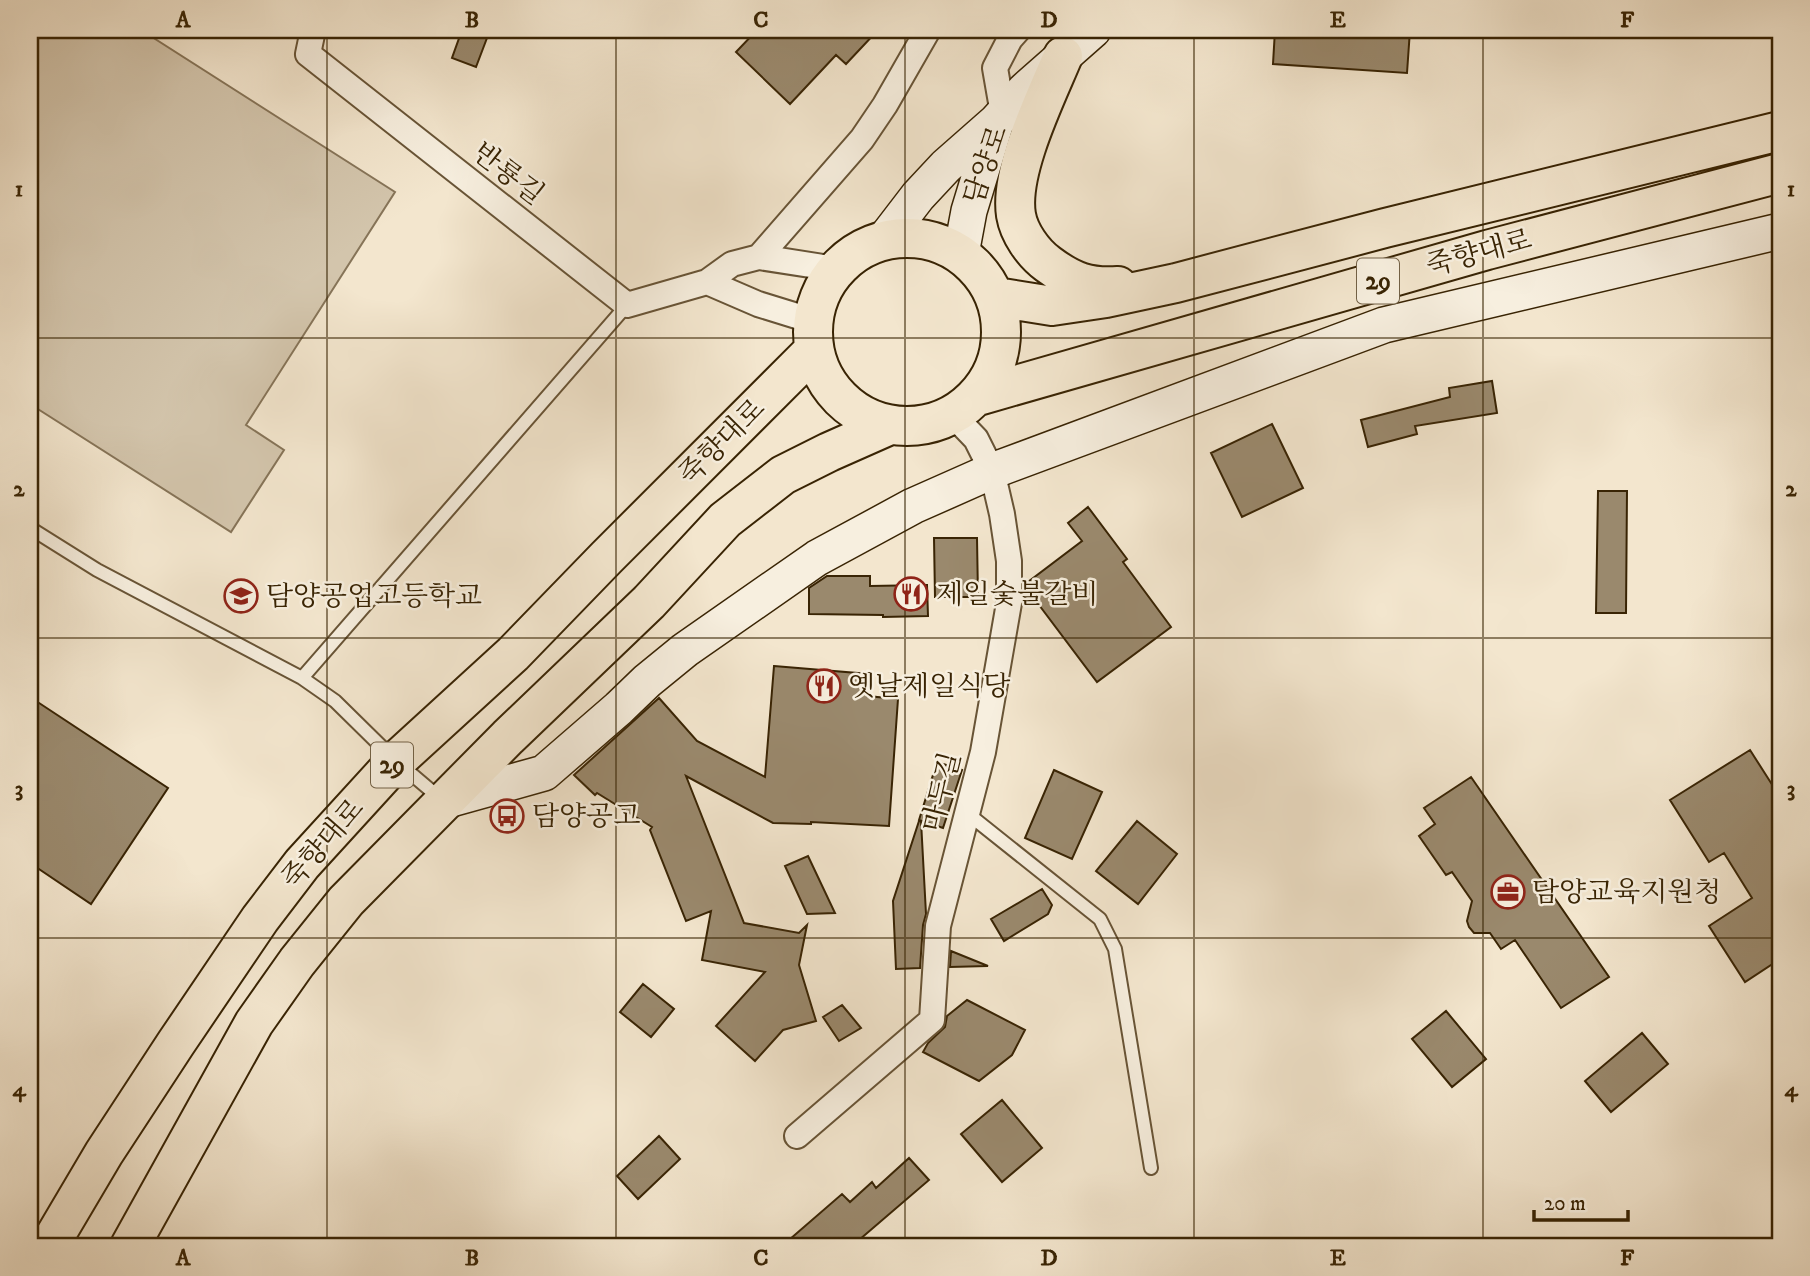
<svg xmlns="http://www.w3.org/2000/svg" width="1810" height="1276" font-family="'IM FELL DW Pica','Noto Serif KR',serif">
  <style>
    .green { fill: #d3c5ac; stroke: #867458; stroke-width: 2 }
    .building { fill: #9a896d; stroke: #392404; stroke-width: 2 }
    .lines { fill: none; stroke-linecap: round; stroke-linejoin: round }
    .lane-casing { stroke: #685436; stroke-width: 16 }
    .street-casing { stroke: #685436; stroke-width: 28 }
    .secondary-casing { stroke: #392404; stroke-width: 38 }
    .primary-casing { stroke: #392404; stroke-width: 42 }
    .lane { stroke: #f7efdf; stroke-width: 12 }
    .street { stroke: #f7efdf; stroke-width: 24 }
    .secondary { stroke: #f7efdf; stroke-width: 35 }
    .primary { stroke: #f3e6ce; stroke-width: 38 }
    .grid { fill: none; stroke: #392404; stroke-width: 2; stroke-opacity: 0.55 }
    .labels { text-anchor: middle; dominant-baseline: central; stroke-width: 5; stroke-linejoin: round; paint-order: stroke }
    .shield { fill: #f7efdf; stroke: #726146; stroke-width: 2 }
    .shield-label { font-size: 26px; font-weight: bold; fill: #392404 }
    .street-label { font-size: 28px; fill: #392404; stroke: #f7efdf }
    .poi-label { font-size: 28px; fill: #392404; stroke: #f7efdf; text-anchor: start }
    .neatline { fill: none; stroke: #392404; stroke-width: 2.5 }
    .grid-label { font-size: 23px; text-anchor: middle; font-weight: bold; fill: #392404 }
  </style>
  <rect width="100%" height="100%" fill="#f3e6ce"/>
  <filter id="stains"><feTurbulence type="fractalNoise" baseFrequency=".00286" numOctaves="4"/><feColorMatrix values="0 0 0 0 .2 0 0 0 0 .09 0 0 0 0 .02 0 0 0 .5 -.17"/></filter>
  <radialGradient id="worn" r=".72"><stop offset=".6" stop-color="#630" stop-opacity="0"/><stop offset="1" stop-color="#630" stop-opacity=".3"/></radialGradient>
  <path class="green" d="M 30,30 L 141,30 L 395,192 L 246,425 L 284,450 L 231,532 L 30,404 Z"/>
  <path class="building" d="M 462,30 L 490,30 L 476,67 L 452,58 Z
    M 757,30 L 878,30 L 846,64 L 836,55 L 790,104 L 736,52 Z
    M 1275,30 L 1410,30 L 1407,73 L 1273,64 Z
    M 1492,381 L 1497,413 L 1415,426 L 1417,434 L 1368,447 L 1361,420 L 1450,397 L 1449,388 Z
    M 1272,424 L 1303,488 L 1242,517 L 1211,453 Z
    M 1598,491 L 1627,491 L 1626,613 L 1596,613 Z
    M 1088,507 L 1127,559 L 1123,562 L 1171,627 L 1097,682 L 1024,585 L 1082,541 L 1068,523 Z
    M 934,538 L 977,538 L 978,597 L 935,597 Z
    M 827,576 L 870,576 L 870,586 L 927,585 L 928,616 L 883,617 L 883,615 L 809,614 L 809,588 Z
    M 774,666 L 869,674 L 867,696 L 898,699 L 889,826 L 811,822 L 811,824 L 773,823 L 686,776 L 744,923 L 799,933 L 807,925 L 799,965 L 816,1021 L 783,1030 L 755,1061 L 716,1026 L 765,972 L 702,960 L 711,911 L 686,921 L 650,830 L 652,827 L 597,793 L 595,795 L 574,775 L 659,698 L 697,741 L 765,777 Z
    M 30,697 L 168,788 L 91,904 L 30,863 Z
    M 1750,750 L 1780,797 L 1780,959 L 1745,982 L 1709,926 L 1752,898 L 1724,853 L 1709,862 L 1670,800 Z
    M 937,762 L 962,770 L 943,828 L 919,820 Z
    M 1054,770 L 1102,792 L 1072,859 L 1025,838 Z
    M 1471,777 L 1609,977 L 1561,1008 L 1515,940 L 1501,949 L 1490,933 L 1474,933 L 1469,927 L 1467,921 L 1472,901 L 1452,872 L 1446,875 L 1419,836 L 1435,824 L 1424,808 Z
    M 919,821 L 921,821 L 926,914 L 923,925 L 920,968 L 896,969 L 893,901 Z
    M 1137,821 L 1177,854 L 1138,904 L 1096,871 Z
    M 808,856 L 835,913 L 807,914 L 785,866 Z
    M 1042,889 L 1052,905 L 1048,914 L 1004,941 L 991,919 Z
    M 951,951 L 988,966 L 950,967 Z
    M 643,984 L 674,1009 L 651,1037 L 620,1012 Z
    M 967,1000 L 1025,1030 L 1012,1055 L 979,1081 L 923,1052 L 928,1043 L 945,1027 L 947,1016 Z
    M 842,1005 L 861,1028 L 839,1041 L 823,1017 Z
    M 1446,1011 L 1486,1059 L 1452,1087 L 1412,1039 Z
    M 1642,1033 L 1668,1064 L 1611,1112 L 1585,1081 Z
    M 1002,1100 L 1042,1148 L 1002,1182 L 961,1134 Z
    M 659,1136 L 680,1159 L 638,1199 L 617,1176 Z
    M 909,1158 L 929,1180 L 852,1246 L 782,1246 L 842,1194 L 850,1202 L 872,1182 L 876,1188 Z"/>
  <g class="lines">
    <defs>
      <path id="lane" d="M 30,528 L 97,570 L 302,678 L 335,701 L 396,761 L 442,800
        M 302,678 L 627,305
        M 967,813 L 1100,919 L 1115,949 L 1151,1168"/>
      <path id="street" d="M 313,30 L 308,54 L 627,305 L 707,282 L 732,264 L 759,257 L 836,269
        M 1003,114 L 995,68 L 1010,39 L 1018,30
        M 759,257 L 862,139 L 885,105 L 928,30
        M 707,282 L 758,304 L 813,321
        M 797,1136 L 932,1020 L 938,926 L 983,752 L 1009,603 L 1009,561 L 1002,514 L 992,471 L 976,439 L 953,415"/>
      <path id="secondary" d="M 885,239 L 918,196 L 946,166 L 996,122
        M 961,254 L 969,211 L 996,122 L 1025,90 L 1093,30
        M 444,801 L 544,773 L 619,708 L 647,681 L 685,650 L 817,558 L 913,506 L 992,471 L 1384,325 L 1780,231"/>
      <path id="primary" d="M 1063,56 C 1046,97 1009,171 1016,215 C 1019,233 1033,253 1048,264 C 1072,282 1089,288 1118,286
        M813 332a94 94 0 1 1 188 0a94 94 0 1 1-188 0Z
        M 996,297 L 1052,306 L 1106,298 L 1176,283 L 1385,228 L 1780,131
        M 978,396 L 1487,250 L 1780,173
        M 49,1246 L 104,1153 L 176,1043 L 260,919 L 302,864 L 396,761 L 513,654 L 607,557 L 814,350
        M 130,1246 L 254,1023 L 297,962 L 346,901 L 508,737 L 649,602 L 725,520 L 783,475 L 829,452 L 890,425"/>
    </defs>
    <use href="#lane" class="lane-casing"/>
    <use href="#street" class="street-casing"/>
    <use href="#secondary" class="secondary-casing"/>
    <use href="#primary" class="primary-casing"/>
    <use href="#lane" class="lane"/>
    <use href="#street" class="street"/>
    <use href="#secondary" class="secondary"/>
    <use href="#primary" class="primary"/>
  </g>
  <path class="grid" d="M 327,30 L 327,1246M 616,30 L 616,1246M 905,30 L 905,1246M 1194,30 L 1194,1246M 1483,30 L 1483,1246M 30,338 L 1780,338M 30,638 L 1780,638M 30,938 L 1780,938"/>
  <defs>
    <symbol id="restaurant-ring" viewBox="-11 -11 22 22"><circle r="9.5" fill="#f7efdf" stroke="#8f2418" stroke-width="1.5"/><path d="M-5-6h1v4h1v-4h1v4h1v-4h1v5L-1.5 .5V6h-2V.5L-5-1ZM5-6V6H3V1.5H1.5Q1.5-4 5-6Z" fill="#8f2418"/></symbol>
    <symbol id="school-ring" viewBox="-11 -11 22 22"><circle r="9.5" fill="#f7efdf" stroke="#8f2418" stroke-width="1.5"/><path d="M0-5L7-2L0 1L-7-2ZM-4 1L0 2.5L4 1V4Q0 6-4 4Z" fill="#8f2418"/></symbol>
    <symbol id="bus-ring" viewBox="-11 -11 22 22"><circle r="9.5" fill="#f7efdf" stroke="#8f2418" stroke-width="1.5"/><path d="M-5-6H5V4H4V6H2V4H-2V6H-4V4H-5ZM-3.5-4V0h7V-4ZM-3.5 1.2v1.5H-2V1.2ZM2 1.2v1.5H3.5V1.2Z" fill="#8f2418"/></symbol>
    <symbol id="office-ring" viewBox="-11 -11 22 22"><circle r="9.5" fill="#f7efdf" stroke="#8f2418" stroke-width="1.5"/><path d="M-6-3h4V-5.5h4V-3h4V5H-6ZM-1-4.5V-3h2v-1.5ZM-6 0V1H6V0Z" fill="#8f2418"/></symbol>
  </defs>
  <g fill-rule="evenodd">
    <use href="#restaurant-ring" x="892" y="575" width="38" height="38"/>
    <use href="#school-ring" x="222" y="577" width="38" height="38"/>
    <use href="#restaurant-ring" x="805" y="667" width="38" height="38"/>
    <use href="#bus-ring" x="488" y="797" width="38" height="38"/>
    <use href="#office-ring" x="1489" y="873" width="38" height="38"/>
  </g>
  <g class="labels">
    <g class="shield">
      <rect x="1357" y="258.5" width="42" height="45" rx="5"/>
      <rect x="371" y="742.5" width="42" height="45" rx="5"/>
    </g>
    <g class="shield-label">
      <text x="1378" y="281">29</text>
      <text x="392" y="765">29</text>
    </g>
    <g class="street-label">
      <text transform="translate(986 165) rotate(-71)">담양로</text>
      <text transform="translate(508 174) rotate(38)">반룡길</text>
      <text transform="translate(1479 253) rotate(-15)">죽향대로</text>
      <text transform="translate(722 442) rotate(-45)">죽향대로</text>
      <text transform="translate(942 792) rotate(-76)">마두길</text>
      <text transform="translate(323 844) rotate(-49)">죽향대로</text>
    </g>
    <g class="poi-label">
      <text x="936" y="594">제일숯불갈비</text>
      <text x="266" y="596">담양공업고등학교</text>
      <text x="848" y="686">옛날제일식당</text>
      <text x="532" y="816">담양공고</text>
      <text x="1532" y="892">담양교육지원청</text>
    </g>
  </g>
  <rect width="1810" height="1276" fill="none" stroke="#f3e6ce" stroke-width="77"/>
  <path d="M1534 1210v10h94v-10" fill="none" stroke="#392404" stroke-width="3.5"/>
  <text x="1544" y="1210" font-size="21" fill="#392404" stroke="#f7efdf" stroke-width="5" paint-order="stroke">20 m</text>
  <rect x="38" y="38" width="1734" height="1200" class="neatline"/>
  <g class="grid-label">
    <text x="183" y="27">A</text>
    <text x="472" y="27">B</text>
    <text x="761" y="27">C</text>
    <text x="1049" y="27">D</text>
    <text x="1338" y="27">E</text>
    <text x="1627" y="27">F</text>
    <text x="19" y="196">1</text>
    <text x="1791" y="196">1</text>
    <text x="19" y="496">2</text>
    <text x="1791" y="496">2</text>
    <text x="19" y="796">3</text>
    <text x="1791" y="796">3</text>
    <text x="19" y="1096">4</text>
    <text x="1791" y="1096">4</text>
    <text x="183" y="1265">A</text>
    <text x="472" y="1265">B</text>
    <text x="761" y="1265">C</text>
    <text x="1049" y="1265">D</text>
    <text x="1338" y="1265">E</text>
    <text x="1627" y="1265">F</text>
  </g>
  <rect width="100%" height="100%" filter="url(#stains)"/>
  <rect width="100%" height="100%" fill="url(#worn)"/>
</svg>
